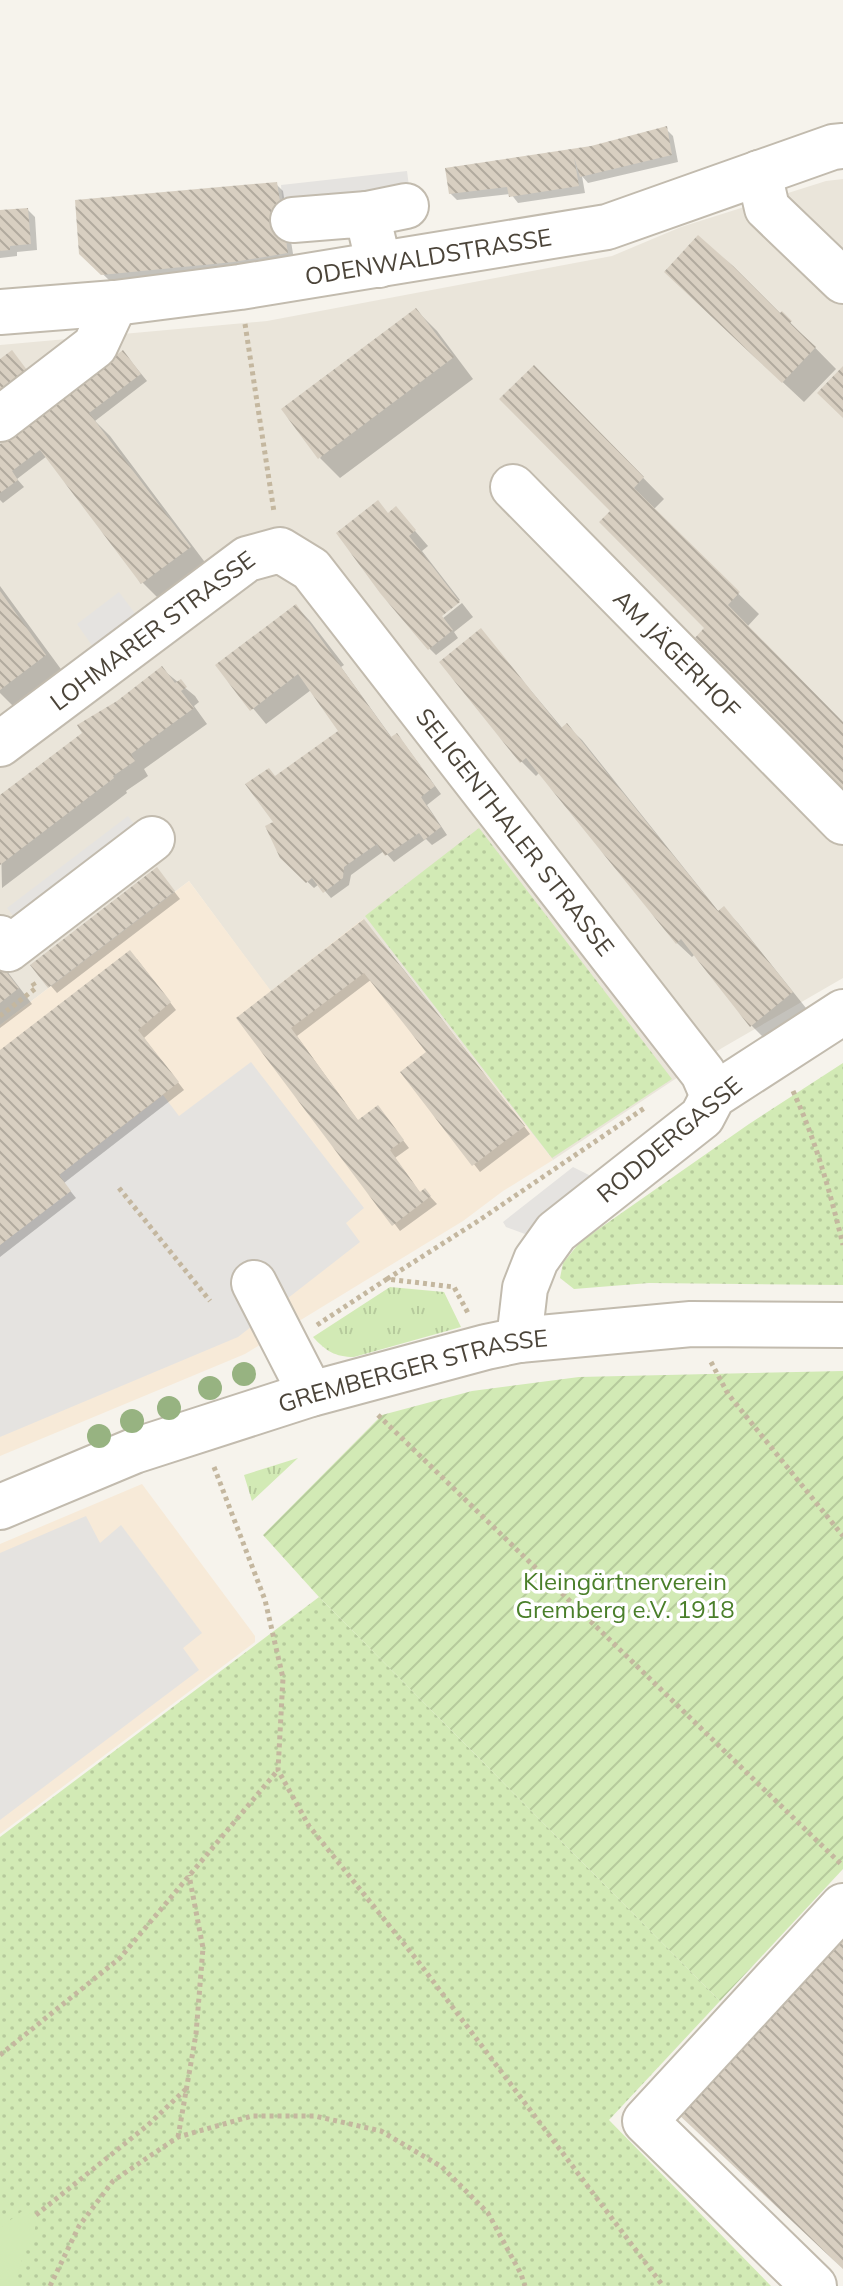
<svg xmlns="http://www.w3.org/2000/svg" width="843" height="2286" font-family="Mulish,sans-serif">
  <style>
    .residential { fill: #eae5da }
    .commercial { fill: #f7ead8 }
    .grass { fill: url(#grass-tufts) }
    .park { fill: url(#park-dots) }
    .garden { fill: url(#garden-furrows) }
    .pitch { fill: #d2eab5 }
    .parking { fill: #e5e3e0 }
    .shadow { fill: #0003 }
    .building { fill: url(#building-back-hatch) }
    .lines { fill: none; stroke-linecap: round; stroke-linejoin: round }
    .minor-casing { stroke: #c2bbae; stroke-width: 48 }
    .path { stroke: #c4b79f; stroke-width: 5; stroke-dasharray: 4 4; stroke-linecap: butt }
    .minor { stroke: #fff; stroke-width: 44 }
    .tree { fill: #97b381 }
    .labels { text-anchor: middle; dominant-baseline: central; stroke-width: 7; stroke-linejoin: round; paint-order: stroke }
    .street-label { font-size: 24px; fill: #4b4439; stroke: #fff }
    .park-label { font-size: 24px; fill: #4a7f2a; stroke: #fff }
  </style>
  <defs>
    <pattern id="grass-tufts" width="24" height="20" patternUnits="userSpaceOnUse" patternTransform="scale(2)"><rect width="24" height="20" fill="#d2eab5"/><path d="M3 7l-1-3M5 7V3M7 7l1-3M15 17l-1-3M17 17v-4M19 17l1-3" fill="none" stroke="#b6ca9c"/></pattern>
    <pattern id="park-dots" width="8" height="8" patternUnits="userSpaceOnUse" patternTransform="scale(2)"><rect width="8" height="8" fill="#d2eab5"/><path d="M2 2h.1M6 6h.1" fill="none" stroke="#b6ca9c" stroke-width="1.8" stroke-linecap="round"/></pattern>
    <pattern id="garden-furrows" width="10" height="10" patternUnits="userSpaceOnUse" patternTransform="scale(2)"><rect width="10" height="10" fill="#d2eab5"/><path d="M-1 1l2-2M0 10L10 0M9 11l2-2" fill="none" stroke="#b6ca9c"/></pattern>
    <pattern id="building-back-hatch" width="6" height="6" patternUnits="userSpaceOnUse" patternTransform="scale(2)"><rect width="6" height="6" fill="#d8cfc1"/><path d="M-1 5l2 2M0 0l6 6M5-1l2 2" fill="none" stroke="#b1aa9e"/></pattern>
  </defs>
  <rect width="100%" height="100%" fill="#f6f3ec"/>
  <path class="residential" d="M 843,179 L 843,978 L 722,1048 L 553,1160 L 363,920 L 271,992 L 189,881 L 0,1025 L 0,345 L 267,321 L 612,256 L 681,227 L 826,181 Z"/>
  <path class="commercial" d="M 189,881 L 271,991 L 363,919 L 553,1160 L 503,1191 L 463,1221 L 245,1354 L 0,1456 L 0,1025 Z
    M 142,1484 L 255,1636 L 255,1642 L 0,1834 L 0,1544 Z"/>
  <path class="grass" d="M 390,1287 L 444,1292 L 461,1327 L 354,1357 C 335,1357 326,1351 313,1337 Z
    M 298,1458 L 252,1501 L 244,1475 Z"/>
  <path class="park" d="M 479,828 L 672,1079 L 552,1158 L 365,916 Z
    M 843,1063 L 843,1285 L 649,1283 L 574,1289 L 560,1278 L 563,1263 L 580,1242 L 749,1124 Z
    M 319,1597 L 720,2001 L 609,2120 L 771,2286 L 0,2286 L 0,1837 Z"/>
  <path class="garden" d="M 843,1371 L 843,1869 L 720,2001 L 319,1597 L 263,1535 L 382,1415 L 472,1391 L 579,1377 Z"/>
  <path class="pitch" d="M 30,2205 C 43,2228 30,2239 22,2260 C 19,2269 17,2277 14,2286 L 0,2286 L 0,2228 Z"/>
  <path class="parking" d="M 407,171 L 410,194 L 283,208 L 281,185 Z
    M 119,592 L 137,616 L 93,647 L 77,624 Z
    M 128,816 L 143,836 L 23,928 L 7,908 Z
    M 251,1062 L 364,1208 L 346,1223 L 360,1242 L 238,1337 L 0,1437 L 0,1245 L 70,1191 L 59,1175 L 163,1095 L 179,1116 Z
    M 573,1167 L 595,1178 L 525,1234 L 506,1227 L 503,1222 Z
    M 86,1516 L 100,1543 L 121,1525 L 202,1633 L 183,1648 L 199,1670 L 0,1820 L 0,1553 Z"/>
  <path class="shadow" d="M 666,129 L 673,136 L 678,162 L 588,183 L 582,176 L 585,193 L 518,203 L 511,194 L 457,200 L 450,193 L 592,148 Z
    M 276,184 L 283,191 L 294,260 L 232,270 L 110,281 L 81,253 Z
    M 28,210 L 35,217 L 37,250 L 17,252 L 17,256 L 0,258 L 0,213 Z
    M 687,293 L 780,316 L 782,314 L 836,369 L 804,402 Z
    M 416,310 L 437,331 L 473,379 L 340,478 L 320,458 Z
    M 130,360 L 147,381 L 95,421 L 110,436 L 210,569 L 164,604 L 143,583 L 47,456 L 17,479 L 24,487 L 3,503 L 0,500 L 0,446 Z
    M 534,367 L 664,499 L 653,510 L 759,614 L 747,627 L 843,724 L 843,790 L 612,511 Z
    M 396,509 L 428,546 L 422,551 L 460,600 L 439,616 L 442,619 L 462,603 L 473,617 L 454,632 L 458,638 L 436,655 L 429,648 L 389,515 Z
    M 0,586 L 66,676 L 19,712 L 0,693 Z
    M 296,606 L 310,621 L 344,665 L 341,667 L 392,738 L 403,742 L 441,794 L 427,805 L 447,835 L 432,845 L 426,839 L 394,862 L 384,851 L 351,875 L 349,885 L 331,898 L 319,884 L 314,888 L 281,857 L 276,822 L 276,778 L 341,732 L 311,690 L 266,724 L 218,666 Z
    M 481,631 L 563,729 L 567,726 L 582,740 L 719,912 L 724,909 L 738,923 L 806,1008 L 766,1040 L 752,1026 L 695,954 L 692,957 L 677,943 L 540,772 L 536,776 L 521,761 Z
    M 162,669 L 195,696 L 199,702 L 194,706 L 207,724 L 144,769 L 148,776 L 126,791 L 127,793 L 2,888 L 0,798 L 84,733 L 118,702 Z
    M 163,877 L 180,899 L 57,993 L 33,965 Z
    M 364,922 L 404,970 L 530,1134 L 480,1172 L 403,1072 L 429,1053 L 372,979 L 297,1036 L 359,1122 L 384,1115 L 409,1148 L 395,1158 L 421,1194 L 425,1191 L 437,1204 L 400,1231 L 239,1018 Z
    M 137,959 L 176,1010 L 144,1038 L 184,1090 L 64,1183 L 76,1198 L 0,1257 L 0,1052 Z
    M 0,962 L 32,1004 L 0,1028 Z"/>
  <path class="building" d="M 667,126 L 672,155 L 580,177 L 574,157 L 579,186 L 509,197 L 507,187 L 449,194 L 445,168 L 591,146 Z
    M 277,182 L 288,253 L 234,262 L 101,275 L 79,254 L 75,200 Z
    M 28,208 L 31,244 L 10,246 L 10,250 L 0,251 L 0,210 Z
    M 698,235 L 733,266 L 780,313 L 782,311 L 792,321 L 790,323 L 816,347 L 782,383 L 664,272 Z
    M 416,308 L 454,357 L 318,459 L 281,409 Z
    M 12,350 L 30,374 L 0,397 L 0,359 Z
    M 123,350 L 141,374 L 89,413 L 191,547 L 141,584 L 40,450 L 12,471 L 18,480 L 0,493 L 0,444 Z
    M 534,365 L 644,477 L 634,488 L 740,592 L 728,605 L 843,722 L 843,793 L 693,640 L 704,628 L 599,522 L 610,511 L 499,399 Z
    M 843,366 L 843,418 L 817,393 Z
    M 378,500 L 388,513 L 396,506 L 416,530 L 409,536 L 460,602 L 442,616 L 453,630 L 428,650 L 380,593 L 336,533 Z
    M 0,591 L 46,655 L 0,690 Z
    M 296,604 L 391,737 L 397,733 L 435,786 L 421,797 L 441,827 L 424,840 L 419,833 L 385,856 L 377,844 L 344,867 L 343,878 L 323,893 L 312,878 L 306,883 L 280,858 L 265,826 L 273,822 L 245,784 L 269,768 L 275,776 L 338,731 L 298,674 L 250,711 L 215,665 Z
    M 481,628 L 561,728 L 567,723 L 718,911 L 724,906 L 793,992 L 750,1027 L 681,939 L 676,944 L 526,758 L 520,763 L 439,662 Z
    M 162,666 L 175,683 L 181,679 L 187,687 L 181,691 L 194,708 L 131,754 L 135,761 L 113,776 L 114,778 L 0,865 L 0,795 L 82,733 L 77,725 L 117,701 Z
    M 157,867 L 175,891 L 48,988 L 30,965 Z
    M 364,919 L 525,1126 L 472,1166 L 400,1072 L 426,1052 L 364,973 L 291,1028 L 358,1120 L 378,1105 L 404,1140 L 390,1150 L 420,1192 L 425,1188 L 431,1196 L 392,1226 L 236,1018 Z
    M 130,950 L 171,1002 L 138,1030 L 179,1082 L 59,1175 L 71,1191 L 0,1245 L 0,1050 Z
    M 0,964 L 19,988 L 0,1003 Z
    M 843,1933 L 843,2269 L 677,2113 Z"/>
  <g class="lines">
    <defs>
      <g id="minor">
        <path d="M 759,173 L 767,208 L 843,281"/>
        <path d="M 367,214 L 406,206"/>
        <path d="M 293,220 L 367,214 L 379,265"/>
        <path id="s1" d="M 0,312 L 115,303 L 240,287 L 607,227 L 833,147 L 843,146"/>
        <path d="M 0,419 L 95,346 L 115,303"/>
        <path id="s2" d="M 513,487 L 843,822"/>
        <path id="s3" d="M 0,744 L 247,559 L 280,550 L 311,569 L 703,1073 L 713,1096"/>
        <path d="M 0,938 L 8,949 L 152,839"/>
        <path d="M 254,1283 L 311,1394"/>
        <path d="M 519,1340 L 525,1288 L 536,1260 L 556,1232 L 702,1117 L 713,1096 L 843,1012"/>
        <path id="s4" d="M 0,1507 L 134,1451 L 311,1394 L 486,1347 L 519,1340 L 691,1324 L 843,1325"/>
        <path d="M 814,2286 L 645,2121 L 843,1906"/>
      </g>
    </defs>
    <use href="#minor" class="minor-casing"/>
    <path class="path" d="M 245,324 L 274,512
      M 0,1016 L 36,988 L 31,980
      M 793,1091 C 816,1141 830,1192 843,1245
      M 119,1188 L 210,1301
      M 387,1279 L 478,1221 L 646,1107
      M 317,1325 L 387,1279 L 454,1287 L 468,1313
      M 711,1362 L 728,1394 L 843,1536
      M 378,1415 L 843,1866
      M 214,1467 L 265,1600 L 283,1678 L 278,1770 L 309,1826 L 417,1960 L 663,2286
      M 0,2055 L 120,1958 L 278,1770
      M 178,2137 L 196,2034 L 203,1948 L 189,1875
      M 36,2215 L 148,2125 L 187,2088
      M 50,2286 L 79,2226 L 113,2181 L 178,2137 L 252,2116 L 315,2116 L 381,2131 L 442,2167 L 488,2213 L 521,2274 L 525,2286"/>
    <use href="#minor" class="minor"/>
  </g>
  <g class="tree">
    <circle cx="244" cy="1374" r="12"/>
    <circle cx="210" cy="1388" r="12"/>
    <circle cx="169" cy="1408" r="12"/>
    <circle cx="132" cy="1421" r="12"/>
    <circle cx="99" cy="1436" r="12"/>
  </g>
  <g class="labels">
    <g class="street-label">
      <text stroke="none"><textPath href="#s1" startOffset="432">ODENWALDSTRASSE</textPath></text>
      <text stroke="none"><textPath href="#s3" startOffset="190">LOHMARER STRASSE</textPath></text>
      <text stroke="none"><textPath href="#s2" startOffset="234">AM JÄGERHOF</textPath></text>
      <text stroke="none"><textPath href="#s3" startOffset="712">SELIGENTHALER STRASSE</textPath></text>
      <text transform="translate(669 1139) rotate(-40)">RODDERGASSE</text>
      <text stroke="none"><textPath href="#s4" startOffset="436">GREMBERGER STRASSE</textPath></text>
    </g>
    <g class="park-label">
      <text x="625" y="1581">Kleingärtnerverein<tspan x="625" dy="28">Gremberg e.V. 1918</tspan></text>
    </g>
  </g>
</svg>
